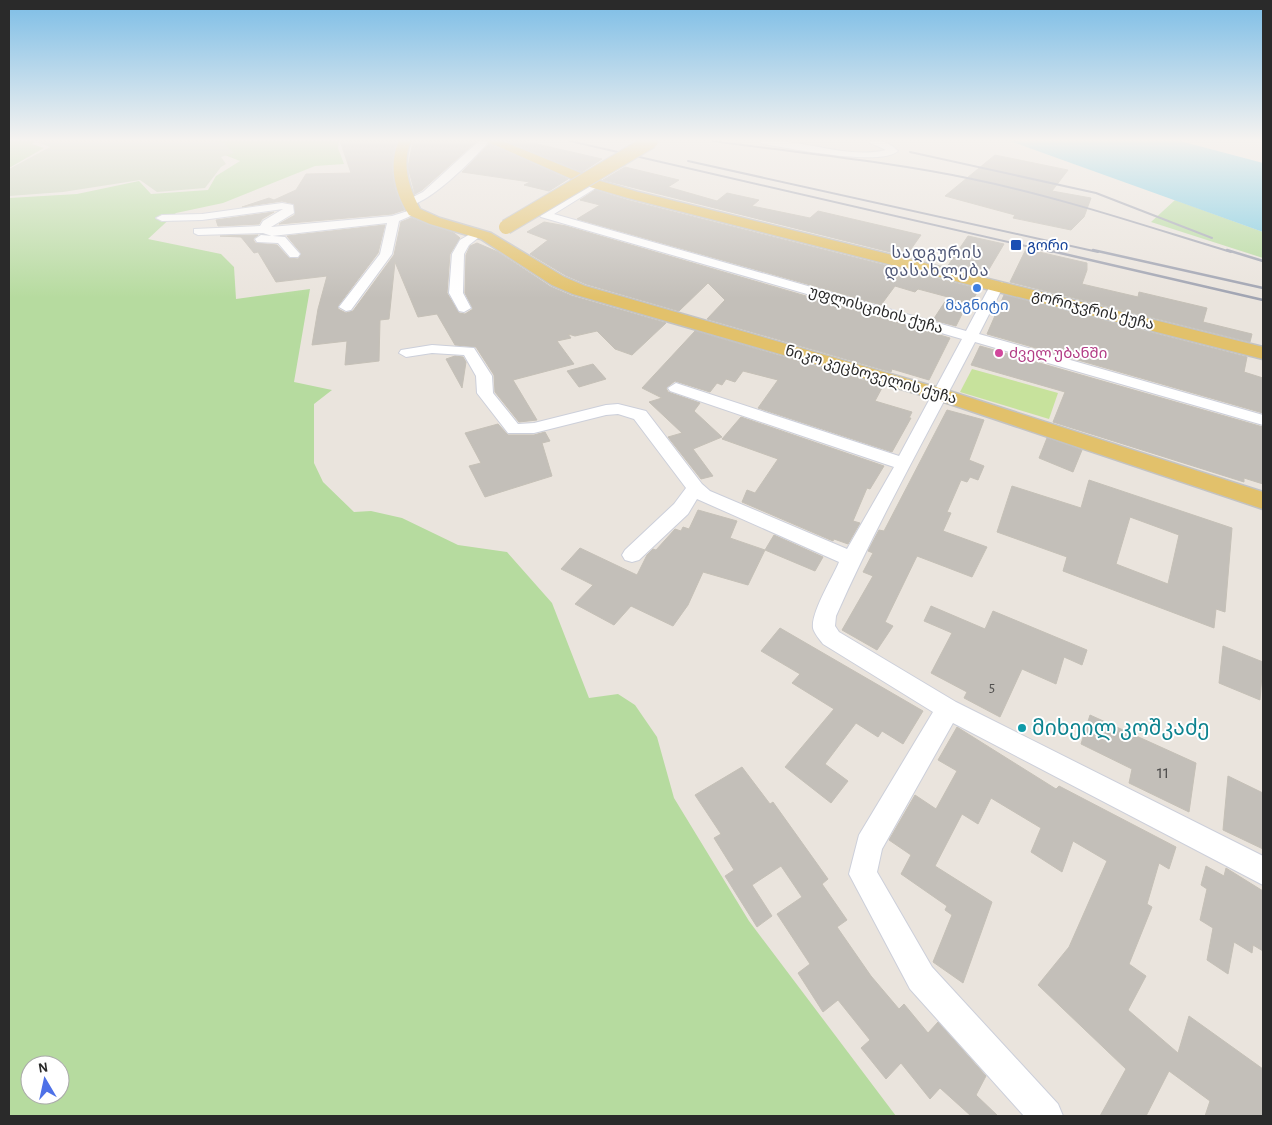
<svg xmlns="http://www.w3.org/2000/svg" width="1272" height="1125" font-family="'Alegreya Sans','Noto Sans Georgian',sans-serif">
  <style>
    .green { fill: #b6db9f; fill-rule: evenodd }
    .cemetery { fill: #c5d2b6 }
    .pitch { fill: #c7e29c }
    .water { fill: #7bcbe2 }
    .building { fill: #c3bfb9; stroke: #c5c0b7; fill-rule: evenodd }
    .lines { fill: none; stroke-linecap: round; stroke-linejoin: round }
    .minor-casing { stroke: #cccfda; stroke-width: 2 }
    .major-casing { stroke: #c3c3c3; stroke-width: 3 }
    .minor { fill: #fff; fill-rule: evenodd }
    .major { fill: #e2c16b; fill-rule: evenodd }
    .rail-far1 { stroke: #a0a4b2; stroke-width: 2 }
    .rail { stroke: #a0a4b2; stroke-width: 2.5 }
    .major-bridge-casing { stroke: #c3c3c3; stroke-width: 16; stroke-linecap: butt }
    .major-bridge { stroke: #e2c16b; stroke-width: 14 }
    .transit-dot { fill: #1a4fb4; stroke: #fff; stroke-width: 2 }
    .shop-dot { fill: #3f7fe0; stroke: #fff; stroke-width: 2 }
    .hotel-dot { fill: #d1479c; stroke: #fff; stroke-width: 2 }
    .culture-dot { fill: #0f9aa8; stroke: #fff; stroke-width: 2 }
    .labels { text-anchor: middle; dominant-baseline: central; stroke-width: 4; stroke-linejoin: round; paint-order: stroke }
    .far-transit-label { font-size: 15px; fill: #164399; stroke: #fff; text-anchor: start }
    .far-shop-label { font-size: 15px; fill: #366cbe; stroke: #fff }
    .far-street-label { font-size: 15px; fill: #2a2a2a; stroke: #fff }
    .far-hotel-label { font-size: 15px; fill: #b23c85; stroke: #fff; text-anchor: start }
    .number-label { font-size: 15px; fill: #504f4e }
    .far-quarter-label { font-size: 16px; letter-spacing: 1px; fill: #4f5776; stroke: #fff }
    .near-number-label { font-size: 18px; fill: #504f4e }
    .near-culture-label { font-size: 21px; fill: #0d838f; stroke: #fff; text-anchor: start }
  </style>
  <rect width="100%" height="100%" fill="#eae4dd"/>
  <path class="green" d="M 9,141 L 36,141 L 32,144 L 44,148 L 9,168 Z
    M 189,141 L 339,141 L 338,148 L 344,164 L 315,166 L 223,203 L 176,213 L 148,239 L 221,254 L 234,267 L 236,299 L 310,289 L 294,382 L 332,390 L 314,404 L 314,463 L 323,482 L 354,512 L 371,511 L 402,518 L 458,545 L 507,552 L 552,603 L 589,698 L 618,694 L 635,705 L 657,737 L 674,798 L 749,921 L 896,1116 L 9,1116 L 9,198 L 77,194 L 139,181 L 151,194 L 208,190 L 216,176 L 240,161 ZM 30,1065 L 60,1065 L 60,1095 L 30,1095 Z
    M 1175,200 L 1263,232 L 1263,258 L 1151,222 Z"/>
  <path class="cemetery" d="M 40,141 L 209,141 L 224,143 L 234,153 L 221,157 L 226,164 L 221,167 L 205,188 L 157,192 L 140,180 L 63,192 L 9,196 L 9,169 L 50,147 L 37,142 Z"/>
  <path class="pitch" d="M 972,369 L 1058,393 L 1049,419 L 960,392 Z"/>
  <path class="water" d="M 1010,141 L 1180,141 L 1263,163 L 1263,232 Z"/>
  <path class="building" d="M 340,141 L 397,141 L 392,169 L 395,189 L 404,210 L 392,214 L 279,224 L 295,215 L 294,204 L 282,201 L 242,207 L 269,198 L 274,200 L 296,190 L 306,174 L 351,173 Z
    M 413,141 L 477,141 L 422,190 L 415,194 L 408,167 Z
    M 506,141 L 524,141 L 602,159 L 582,172 Z
    M 489,144 L 568,179 L 549,191 L 524,185 L 530,182 L 462,172 Z
    M 995,155 L 1068,170 L 1052,191 L 1091,198 L 1084,217 L 1071,230 L 1013,218 L 1015,215 L 945,196 Z
    M 625,167 L 679,180 L 668,187 L 717,201 L 727,193 L 759,200 L 752,206 L 810,218 L 818,211 L 921,235 L 906,256 L 603,180 Z
    M 595,190 L 627,200 L 979,289 L 970,305 L 967,304 L 956,326 L 933,320 L 948,297 L 918,289 L 915,292 L 895,286 L 881,305 L 577,219 L 600,205 L 580,200 Z
    M 274,212 L 262,219 L 259,224 L 218,226 L 216,220 Z
    M 411,218 L 454,233 L 460,238 L 450,254 L 447,293 L 459,313 L 465,314 L 473,309 L 465,293 L 466,255 L 470,246 L 477,243 L 498,252 L 551,287 L 572,296 L 666,323 L 632,355 L 615,349 L 597,331 L 575,336 L 568,334 L 571,338 L 557,341 L 574,364 L 513,380 L 537,420 L 519,422 L 495,392 L 494,375 L 476,347 L 455,345 L 437,314 L 418,317 L 395,262 L 389,319 L 380,320 L 379,361 L 345,365 L 347,341 L 312,345 L 318,309 L 327,276 L 276,282 L 258,252 L 254,253 L 241,237 L 220,236 L 258,235 L 253,239 L 255,243 L 277,245 L 289,258 L 298,259 L 301,253 L 287,236 L 385,225 L 378,253 L 338,306 L 338,309 L 346,313 L 353,311 L 394,255 L 401,222 Z
    M 544,222 L 566,226 L 950,338 L 929,380 L 892,369 L 891,372 L 707,319 L 725,300 L 708,283 L 679,311 L 586,284 L 565,275 L 530,254 L 548,240 L 527,232 Z
    M 968,236 L 1004,244 L 985,276 L 947,267 Z
    M 1026,249 L 1087,263 L 1087,270 L 1082,284 L 1138,297 L 1139,292 L 1207,308 L 1203,322 L 1252,334 L 1250,342 L 1010,282 Z
    M 1004,295 L 1247,357 L 1244,372 L 1263,378 L 1263,413 L 987,334 Z
    M 695,331 L 883,386 L 875,401 L 912,412 L 909,418 L 911,418 L 892,452 L 758,408 L 778,380 L 743,371 L 735,382 L 726,379 L 722,385 L 717,383 L 710,392 L 675,381 L 666,388 L 668,392 L 700,403 L 694,411 L 722,437 L 693,449 L 713,476 L 701,479 L 668,437 L 682,433 L 649,402 L 662,398 L 642,388 Z
    M 980,346 L 1263,427 L 1263,484 L 1244,478 L 1244,482 L 1053,422 L 1065,392 L 971,365 Z
    M 455,356 L 463,357 L 466,362 L 462,388 L 446,359 Z
    M 593,364 L 606,379 L 579,387 L 567,371 Z
    M 947,410 L 984,420 L 969,460 L 984,466 L 978,480 L 970,477 L 967,482 L 961,480 L 947,512 L 951,513 L 943,531 L 987,547 L 972,577 L 917,556 L 885,622 L 893,626 L 877,650 L 842,630 L 873,576 L 863,572 L 873,553 L 868,551 L 879,530 L 884,531 Z
    M 741,417 L 884,466 L 870,489 L 867,488 L 853,521 L 860,523 L 848,544 L 834,539 L 833,541 L 742,502 L 747,490 L 755,493 L 778,459 L 722,439 Z
    M 498,424 L 508,435 L 534,435 L 545,432 L 550,441 L 542,443 L 552,476 L 485,497 L 469,466 L 481,463 L 465,433 Z
    M 1047,438 L 1082,450 L 1073,472 L 1039,458 Z
    M 1089,480 L 1232,528 L 1225,612 L 1216,609 L 1214,628 L 1063,571 L 1067,557 L 997,532 L 1012,486 L 1081,508 ZM 1130,517 L 1179,535 L 1168,584 L 1116,564 Z
    M 698,510 L 737,521 L 730,538 L 765,550 L 748,585 L 703,572 L 688,605 L 673,626 L 631,606 L 614,625 L 575,604 L 593,585 L 561,569 L 580,548 L 637,575 L 647,555 L 653,549 L 656,550 L 675,529 L 681,531 L 683,527 L 689,529 Z
    M 774,535 L 823,557 L 815,571 L 765,550 Z
    M 931,606 L 985,629 L 993,611 L 1087,650 L 1082,665 L 1064,657 L 1056,684 L 1022,669 L 1000,717 L 964,698 L 967,692 L 931,673 L 952,633 L 924,621 Z
    M 780,628 L 923,711 L 903,744 L 882,731 L 878,737 L 856,723 L 825,764 L 848,781 L 831,803 L 785,767 L 834,709 L 792,683 L 800,674 L 761,651 Z
    M 1223,646 L 1263,662 L 1260,700 L 1219,683 Z
    M 1090,715 L 1196,763 L 1189,812 L 1129,783 L 1132,769 L 1081,744 Z
    M 957,727 L 1056,789 L 1059,786 L 1176,847 L 1169,869 L 1159,863 L 1147,904 L 1152,907 L 1129,964 L 1146,976 L 1128,1010 L 1178,1053 L 1189,1016 L 1263,1069 L 1263,1116 L 1205,1116 L 1210,1101 L 1169,1071 L 1146,1116 L 1100,1116 L 1126,1069 L 1038,985 L 1069,947 L 1107,861 L 1073,841 L 1062,872 L 1031,852 L 1041,828 L 991,798 L 978,824 L 962,814 L 935,866 L 992,902 L 963,983 L 933,962 L 952,915 L 945,910 L 947,906 L 901,874 L 911,855 L 889,840 L 915,795 L 936,809 L 957,771 L 938,760 Z
    M 742,767 L 770,804 L 773,802 L 828,879 L 822,884 L 847,920 L 837,927 L 871,976 L 899,1009 L 904,1004 L 928,1033 L 938,1022 L 986,1076 L 976,1095 L 998,1116 L 971,1116 L 940,1088 L 930,1099 L 901,1063 L 886,1079 L 861,1048 L 870,1040 L 838,1000 L 823,1012 L 798,973 L 810,964 L 777,914 L 802,897 L 781,866 L 752,885 L 772,916 L 757,927 L 725,876 L 734,870 L 714,838 L 721,834 L 695,795 Z
    M 1228,776 L 1263,793 L 1263,849 L 1223,830 Z
    M 1206,866 L 1224,876 L 1226,868 L 1263,891 L 1263,951 L 1253,945 L 1252,953 L 1234,942 L 1228,974 L 1207,960 L 1213,928 L 1200,920 L 1207,889 L 1201,885 Z"/>
  <g class="lines">
    <defs>
      <path id="minor" d="M 479,141 L 489,141 C 477,156 424,210 405,205 L 405,201 L 423,192 Z
        M 758,141 C 799,137 846,160 886,150 L 866,141 C 878,140 889,141 898,151 C 880,167 789,148 763,144 Z
        M 595,181 L 599,182 L 599,186 L 554,214 L 966,331 L 992,282 L 1002,282 L 1004,285 L 979,334 L 1263,415 L 1263,425 L 975,342 C 928,433 877,523 836,616 L 835,626 L 839,632 L 956,702 L 1263,856 L 1263,885 L 953,723 L 882,849 L 877,872 L 932,967 L 1058,1104 L 1063,1116 L 1024,1116 L 910,989 L 849,874 L 859,835 L 933,712 L 823,644 C 820,640 814,633 813,628 C 811,612 833,577 839,562 L 697,499 L 688,514 L 639,560 L 632,562 L 625,560 L 622,555 L 625,550 L 674,504 L 686,488 L 634,419 L 618,414 L 606,415 L 534,433 L 508,433 L 477,393 L 476,376 L 464,355 L 432,353 L 406,357 L 399,353 L 401,350 L 432,345 L 474,348 L 492,376 L 493,393 L 518,424 L 534,423 L 606,405 L 618,404 L 646,411 L 702,484 L 710,491 L 847,549 L 894,467 L 670,391 L 668,388 L 676,383 L 682,385 L 899,456 L 962,339 L 541,217 L 539,215 Z
        M 282,203 L 293,205 L 294,213 L 271,227 L 392,216 L 414,209 L 420,212 L 399,221 L 392,254 L 351,310 L 346,311 L 339,307 L 380,254 L 387,223 L 272,236 L 263,233 L 198,235 L 194,233 L 194,229 L 260,226 L 263,221 L 283,209 L 202,220 L 162,221 L 156,218 L 162,215 L 202,214 Z
        M 477,230 L 483,234 L 469,245 L 464,254 L 463,293 L 471,308 L 464,312 L 459,311 L 449,293 L 452,254 L 460,240 Z
        M 261,235 L 285,237 L 300,254 L 298,257 L 290,257 L 278,243 L 257,242 L 255,239 Z"/>
      <path id="major" d="M 399,141 L 411,141 C 401,164 409,188 420,209 L 440,218 L 491,233 L 564,277 L 585,286 L 946,390 L 1263,492 L 1263,509 L 932,398 L 573,294 L 552,285 L 481,239 L 430,224 L 409,215 C 395,194 388,164 399,141 Z
        M 486,141 L 502,141 L 600,181 L 638,192 L 1263,347 L 1263,359 L 628,198 L 590,187 Z"/>
    </defs>
    <use href="#minor" class="minor-casing"/>
    <use href="#major" class="major-casing"/>
    <use href="#minor" class="minor"/>
    <use href="#major" class="major"/>
    <path class="rail-far1" d="M 570,141 L 1052,252
      M 713,141 C 799,153 887,161 972,179 C 1060,197 1145,226 1231,252
      M 910,152 L 1096,193 L 1212,238
      M 688,161 L 1098,252"/>
    <path class="rail" d="M 1047,250 L 1263,300
      M 1093,250 L 1263,288
      M 1227,250 L 1263,261"/>
    <defs>
      <path id="major-bridge" d="M 506,227 L 651,141"/>
    </defs>
    <use href="#major-bridge" class="major-bridge-casing"/>
    <use href="#major-bridge" class="major-bridge"/>
  </g>
  <linearGradient id="sky" x2="0" y2="1"><stop stop-color="#7cbde6"/><stop offset="0.47" stop-color="#f6f3f0"/><stop offset="1" stop-color="#f6f3f0" stop-opacity="0"/></linearGradient>
  <rect width="1272" height="298" fill="url(#sky)"/>
  <rect class="transit-dot" x="1010" y="239" width="12" height="12" rx="2.5"/>
  <circle class="shop-dot" cx="977" cy="288" r="5"/>
  <circle class="hotel-dot" cx="999" cy="353" r="5"/>
  <circle class="culture-dot" cx="1022" cy="728" r="5"/>
  <g class="labels">
    <g class="far-transit-label">
      <text x="1027" y="245">გორი</text>
    </g>
    <g class="far-shop-label">
      <text x="977" y="305">მაგნიტი</text>
    </g>
    <g class="far-street-label">
      <text transform="translate(876 310) rotate(16)">უფლისციხის ქუჩა</text>
      <text transform="translate(1093 310) rotate(14)">გორიჯვრის ქუჩა</text>
      <text transform="translate(871 375) rotate(16)">ნიკო კეცხოველის ქუჩა</text>
    </g>
    <g class="far-hotel-label">
      <text x="1009" y="353">ძველ უბანში</text>
    </g>
    <g class="number-label">
      <text x="992" y="687">5</text>
    </g>
    <g class="far-quarter-label">
      <text x="937" y="253">სადგურის<tspan x="937" dy="18">დასახლება</tspan></text>
    </g>
    <g class="near-number-label">
      <text x="1163" y="773">11</text>
    </g>
    <g class="near-culture-label">
      <text x="1032" y="728">მიხეილ კოშკაძე</text>
    </g>
  </g>
  <rect width="1272" height="1125" fill="none" stroke="#2a2a2a" stroke-width="20"/>
  <g transform="translate(45 1080) rotate(351)"><circle r="24" fill="#ffffff" stroke="#aaaaaa"/>
  <path d="M0-4L9 19L0 12L-9 19Z" fill="#4e71e7"/>
  <text y="-8" font-size="14" font-weight="bold" text-anchor="middle" fill="#2a2a2a">N</text>
  </g>
</svg>
